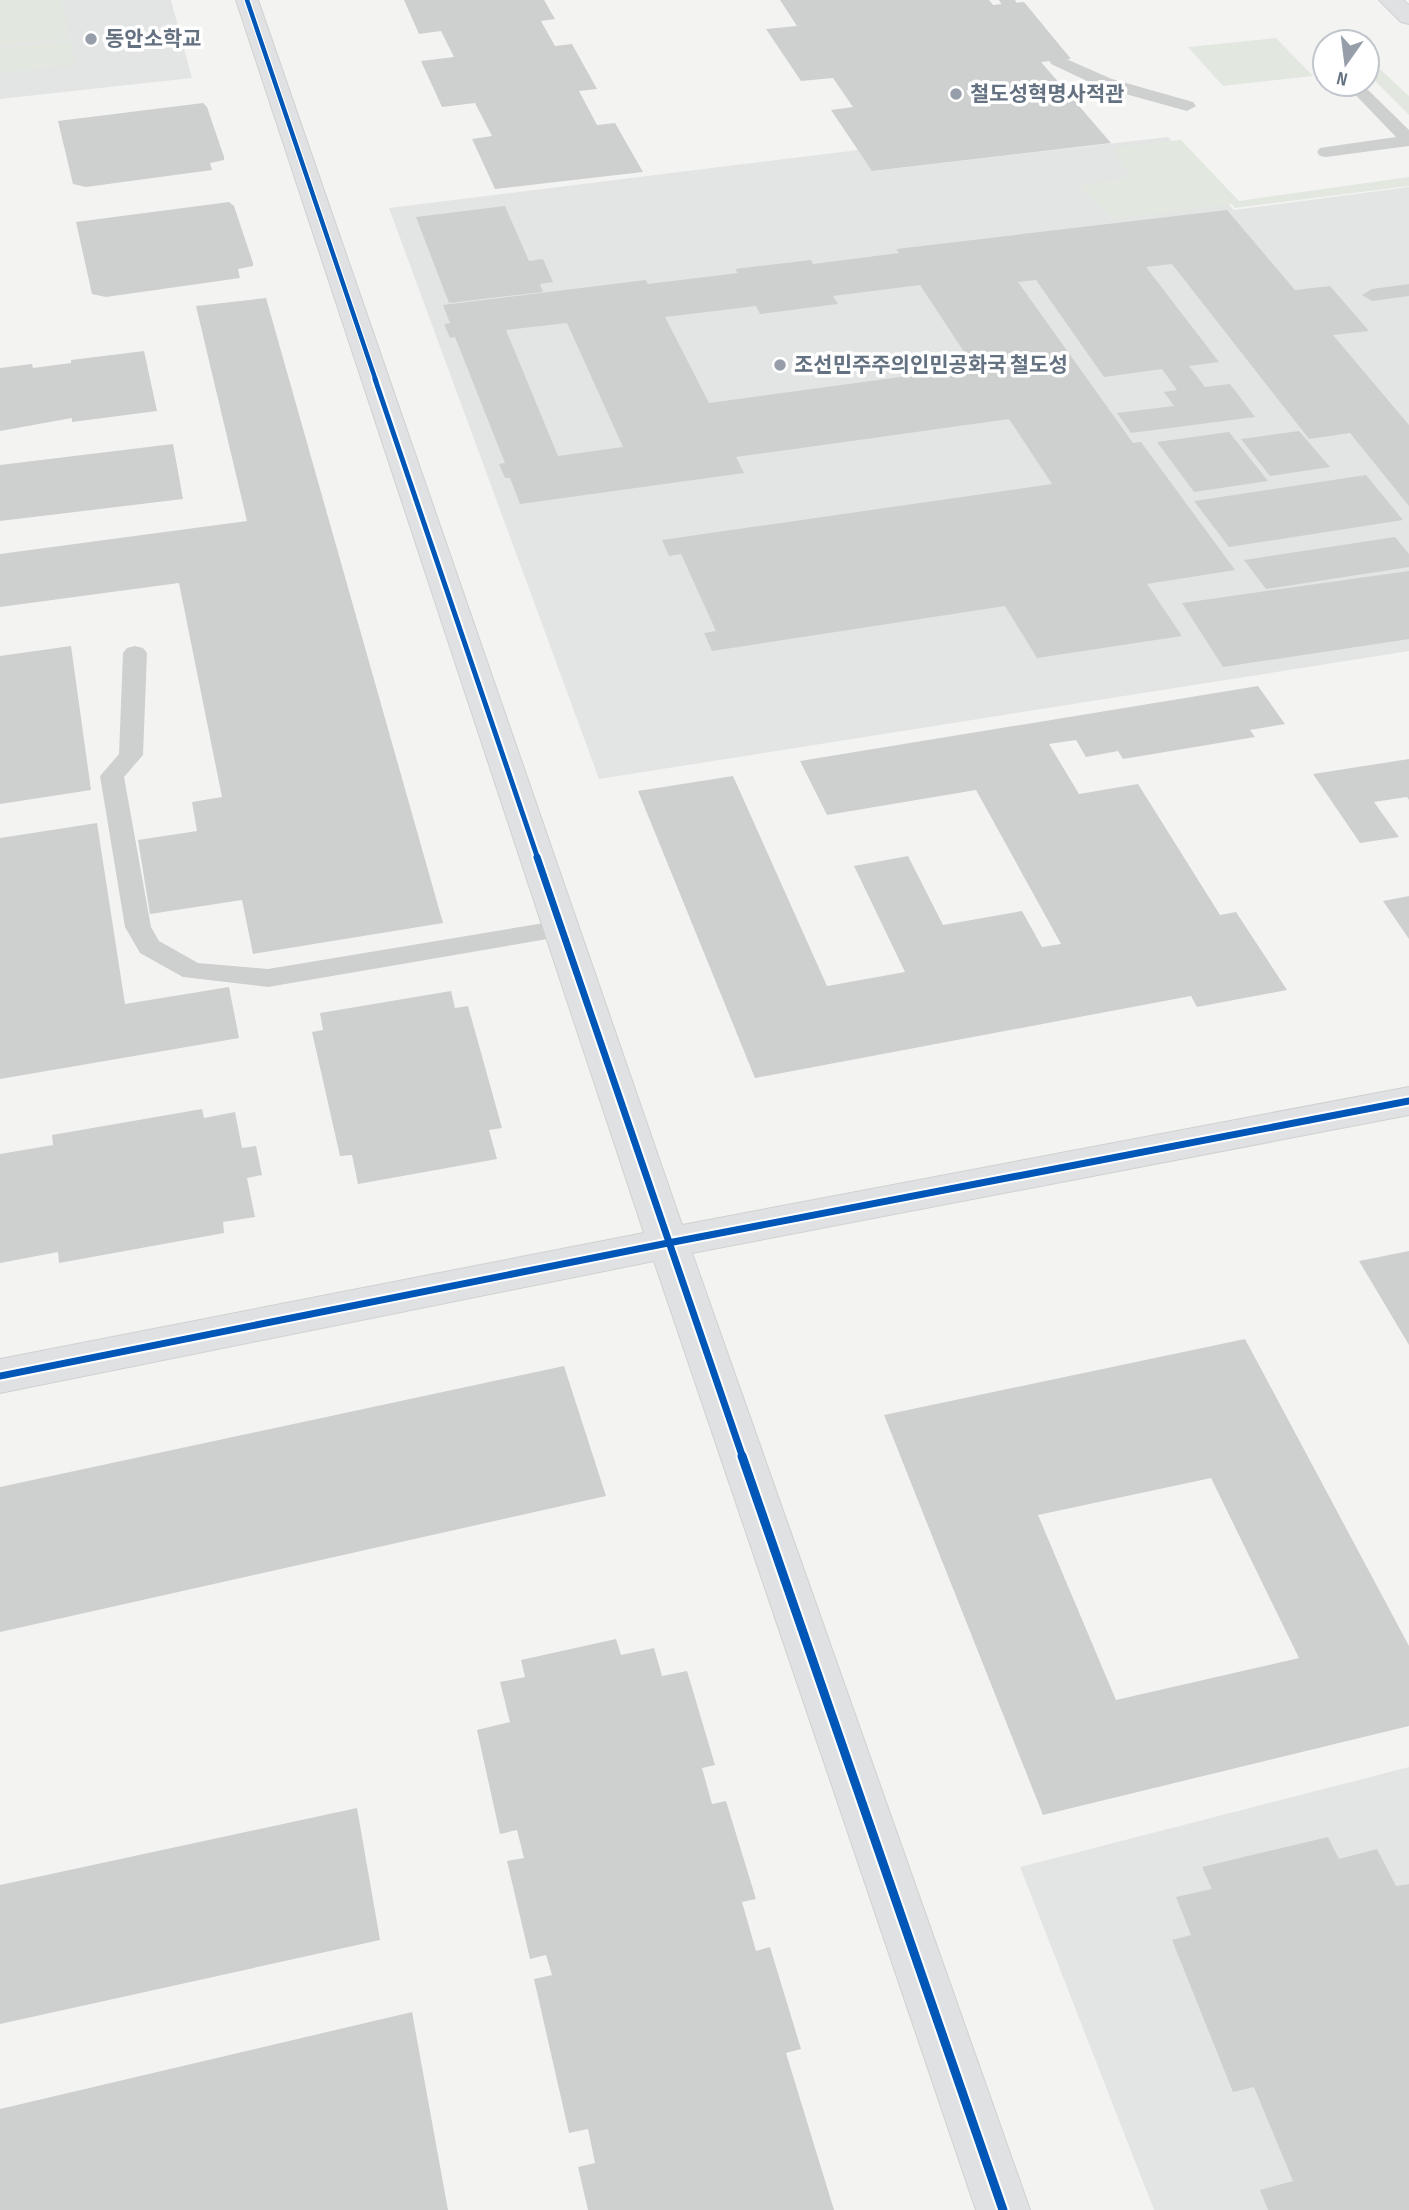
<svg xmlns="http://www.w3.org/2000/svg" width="1409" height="2210" font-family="'Sofia Sans Condensed','Noto Sans KR',sans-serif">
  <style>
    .built { fill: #e3e5e4 }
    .green { fill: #e2e7e0 }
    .building { fill: #cecfcf; fill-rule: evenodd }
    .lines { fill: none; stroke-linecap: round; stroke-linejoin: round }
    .secondary-casing { stroke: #d0d1d1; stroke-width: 2 }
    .primary-casing { stroke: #d0d1d1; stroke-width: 2 }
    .lane { fill: #cecfcf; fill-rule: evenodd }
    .secondary { fill: #e0e1e2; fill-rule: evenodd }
    .primary { fill: #e0e1e2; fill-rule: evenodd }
    .cycleway-far3-casing { stroke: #fff; stroke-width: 7 }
    .cycleway-far2-casing { stroke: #fff; stroke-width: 9 }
    .cycleway-far1-casing { stroke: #fff; stroke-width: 11 }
    .cycleway-casing { stroke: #fff; stroke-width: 13 }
    .cycleway-far3 { stroke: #0057b8; stroke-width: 4.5 }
    .cycleway-far2 { stroke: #0057b8; stroke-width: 5 }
    .cycleway-far1 { stroke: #0057b8; stroke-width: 7 }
    .cycleway { stroke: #0057b8; stroke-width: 9 }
    .poi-dot { fill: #969fa9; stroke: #fff; stroke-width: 2.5 }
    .labels { text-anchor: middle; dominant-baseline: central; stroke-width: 7; stroke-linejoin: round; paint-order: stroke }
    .far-poi-label { font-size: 21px; font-weight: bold; fill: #647181; stroke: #fff; text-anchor: start }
  </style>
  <rect width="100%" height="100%" fill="#f3f4f2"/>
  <path class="built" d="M 0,0 L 171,0 L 192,78 L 0,99 Z
    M 1168,137 L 1234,210 L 1409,187 L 1409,651 L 599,779 L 389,208 L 858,150 L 873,171 Z
    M 1409,1767 L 1409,2210 L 1154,2210 L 1020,1867 Z"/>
  <path class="green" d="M 0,0 L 61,0 L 70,38 L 0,45 Z
    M 1276,38 L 1313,76 L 1223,86 L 1188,47 Z
    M 70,41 L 75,65 L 0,73 L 0,48 Z
    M 1367,57 L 1409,96 L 1409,115 L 1367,73 Z
    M 1181,140 L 1239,201 L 1409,177 L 1409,186 L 1235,208 L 1232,204 L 1113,219 L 1079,186 L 1130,177 L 1113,148 Z"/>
  <path class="building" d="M 404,0 L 544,0 L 555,19 L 541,21 L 555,46 L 572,44 L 597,89 L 579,91 L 597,125 L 615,123 L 643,172 L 495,189 L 472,139 L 492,136 L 475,103 L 442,107 L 421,61 L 454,57 L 441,31 L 419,34 Z
    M 780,0 L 989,0 L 993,5 L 1024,2 L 1071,59 L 1041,62 L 1111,143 L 872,171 L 831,110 L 853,107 L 833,78 L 801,81 L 766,29 L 797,26 Z
    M 203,103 L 207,107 L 224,157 L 224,160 L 210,163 L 212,170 L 86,187 L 73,184 L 58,121 Z
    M 229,202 L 234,206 L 253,263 L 253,266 L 238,269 L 240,278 L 106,297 L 92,294 L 76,222 Z
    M 505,206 L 529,261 L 543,259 L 553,282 L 540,284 L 543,292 L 449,303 L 416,217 Z
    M 1227,210 L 1295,290 L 1330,286 L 1369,331 L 1333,335 L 1409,425 L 1409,506 L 1350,433 L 1309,439 L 1172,264 L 1146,267 L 1219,362 L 1189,366 L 1205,387 L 1230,384 L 1255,417 L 1131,433 L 1117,413 L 1174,406 L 1164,392 L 1177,390 L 1162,369 L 1104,377 L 1036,280 L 1018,282 L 1133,443 L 1141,442 L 1235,570 L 1147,584 L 1182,636 L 1037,658 L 1005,606 L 712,651 L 704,633 L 716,631 L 681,554 L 669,556 L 662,540 L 1052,484 L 1009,419 L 736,457 L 744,473 L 520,504 L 510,478 L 505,478 L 499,464 L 505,463 L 455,337 L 450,338 L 444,324 L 450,323 L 443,305 L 646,280 L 648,284 L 738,273 L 735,269 L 811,260 L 813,264 L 899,253 L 896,249 ZM 920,285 L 974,367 L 709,403 L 665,317 L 756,306 L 760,314 L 838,304 L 833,296 ZM 567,323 L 623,447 L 558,456 L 506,330 Z
    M 266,298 L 443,923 L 253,954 L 242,900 L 150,914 L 138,840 L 197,831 L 192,802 L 222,797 L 179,583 L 0,607 L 0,554 L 247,521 L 196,306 Z
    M 144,351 L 157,411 L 72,422 L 72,418 L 0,431 L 0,368 L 32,364 L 33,368 L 71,363 L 71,360 Z
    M 1299,431 L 1330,467 L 1270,476 L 1241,439 Z
    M 1229,432 L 1268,481 L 1194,492 L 1157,442 Z
    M 173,444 L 183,499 L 0,521 L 0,465 Z
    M 1366,475 L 1403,520 L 1229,547 L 1194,501 Z
    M 1395,537 L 1409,554 L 1409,567 L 1266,589 L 1244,560 Z
    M 1409,571 L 1409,639 L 1223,667 L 1182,603 Z
    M 71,646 L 91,790 L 0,804 L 0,656 Z
    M 1258,686 L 1285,724 L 1250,730 L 1255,737 L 1123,759 L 1118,751 L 1086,757 L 1076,740 L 1049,744 L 1079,794 L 1138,784 L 1220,915 L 1236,912 L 1287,990 L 1197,1007 L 1191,996 L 755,1078 L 638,791 L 733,776 L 827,986 L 905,972 L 854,866 L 908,856 L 943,925 L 1022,911 L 1042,947 L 1061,944 L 976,790 L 827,815 L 800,761 Z
    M 1409,759 L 1409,800 L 1407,797 L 1374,802 L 1399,837 L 1360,843 L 1313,774 Z
    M 97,823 L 125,1004 L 229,987 L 239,1038 L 0,1079 L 0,838 Z
    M 1409,896 L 1409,939 L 1383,901 Z
    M 451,991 L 455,1008 L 468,1006 L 502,1128 L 489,1130 L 497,1159 L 358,1184 L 352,1155 L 340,1156 L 312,1032 L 323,1030 L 320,1013 Z
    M 202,1109 L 204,1118 L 235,1112 L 242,1148 L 256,1146 L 262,1175 L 247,1178 L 255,1217 L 223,1222 L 224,1233 L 59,1263 L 58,1252 L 0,1263 L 0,1154 L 53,1145 L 52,1135 Z
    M 1409,1251 L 1409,1345 L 1359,1261 Z
    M 1245,1339 L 1409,1646 L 1409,1726 L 1043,1815 L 884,1415 ZM 1211,1478 L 1299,1658 L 1116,1700 L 1038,1515 Z
    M 564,1366 L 606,1496 L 0,1632 L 0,1487 Z
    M 616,1639 L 621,1655 L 654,1648 L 662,1676 L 687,1671 L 715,1765 L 702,1768 L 712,1804 L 726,1801 L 756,1899 L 742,1902 L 756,1951 L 770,1947 L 801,2049 L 786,2053 L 834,2210 L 588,2210 L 578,2167 L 595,2163 L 588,2129 L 569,2133 L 534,1979 L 552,1975 L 546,1955 L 530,1959 L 507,1861 L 524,1858 L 517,1830 L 500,1834 L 477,1730 L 510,1722 L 500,1682 L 525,1677 L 521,1660 Z
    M 357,1808 L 380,1940 L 0,2024 L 0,1885 Z
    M 1328,1837 L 1339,1859 L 1377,1849 L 1396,1886 L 1409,1884 L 1409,2210 L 1268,2210 L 1260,2190 L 1293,2181 L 1254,2087 L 1233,2092 L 1172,1940 L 1191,1935 L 1176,1897 L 1212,1889 L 1202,1867 Z
    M 412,2012 L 448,2210 L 0,2210 L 0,2109 Z"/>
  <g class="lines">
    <defs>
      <path id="secondary" d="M 236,0 L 258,0 L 682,1225 L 1409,1087 L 1409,1115 L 692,1253 L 1030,2210 L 976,2210 L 654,1261 L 0,1393 L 0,1359 L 644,1233 Z"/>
      <path id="primary" d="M 1379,0 L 1403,0 L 1409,5 L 1409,24 L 1401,22 Z"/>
    </defs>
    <use href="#secondary" class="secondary-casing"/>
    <use href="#primary" class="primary-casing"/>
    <path class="lane" d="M 999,0 L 1015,0 L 1017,4 L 1009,9 L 1003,7 Z
      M 1057,55 L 1112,79 L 1193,102 L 1196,106 L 1187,111 L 1100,87 L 1051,64 L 1049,60 L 1051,56 Z
      M 1345,84 L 1362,84 L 1409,130 L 1409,146 L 1326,157 L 1320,156 L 1317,152 L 1320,148 L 1326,147 L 1396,137 Z
      M 1409,284 L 1409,296 L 1372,301 L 1362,295 L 1372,289 Z
      M 135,646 L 143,648 L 147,653 L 143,755 L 124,777 L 151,927 L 159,941 L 198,963 L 268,969 L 562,920 L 571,923 L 575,929 L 571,935 L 268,987 L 183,977 L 140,953 L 125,927 L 100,776 L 119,754 L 123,653 L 127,648 Z"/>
    <use href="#secondary" class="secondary"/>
    <use href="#primary" class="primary"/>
    <defs>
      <path id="cycleway-far3" d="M 247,0 L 376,381"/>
      <path id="cycleway-far2" d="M 375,379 L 538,859"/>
      <path id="cycleway-far1" d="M 537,857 L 743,1458
        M 0,1376 L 668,1243 L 1409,1101"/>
      <path id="cycleway" d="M 742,1456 L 1003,2210"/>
    </defs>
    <use href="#cycleway-far3" class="cycleway-far3-casing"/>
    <use href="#cycleway-far2" class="cycleway-far2-casing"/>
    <use href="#cycleway-far1" class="cycleway-far1-casing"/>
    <use href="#cycleway" class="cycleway-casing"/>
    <use href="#cycleway-far3" class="cycleway-far3"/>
    <use href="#cycleway-far2" class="cycleway-far2"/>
    <use href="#cycleway-far1" class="cycleway-far1"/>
    <use href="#cycleway" class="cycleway"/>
  </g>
  <g class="poi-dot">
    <circle cx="91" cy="39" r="7"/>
    <circle cx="956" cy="94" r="7"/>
    <circle cx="780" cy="365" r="7"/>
  </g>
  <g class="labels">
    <g class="far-poi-label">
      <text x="105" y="39">동안소학교</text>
      <text x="970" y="94">철도성혁명사적관</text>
      <text x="794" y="365">조선민주주의인민공화국 철도성</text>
    </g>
  </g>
  <g transform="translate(1346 63) rotate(194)"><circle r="33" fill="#ffffff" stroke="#c1c6cd" stroke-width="2"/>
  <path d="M0-5L12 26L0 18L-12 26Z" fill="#969fa9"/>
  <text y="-10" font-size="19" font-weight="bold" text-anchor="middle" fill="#647181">N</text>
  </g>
</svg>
